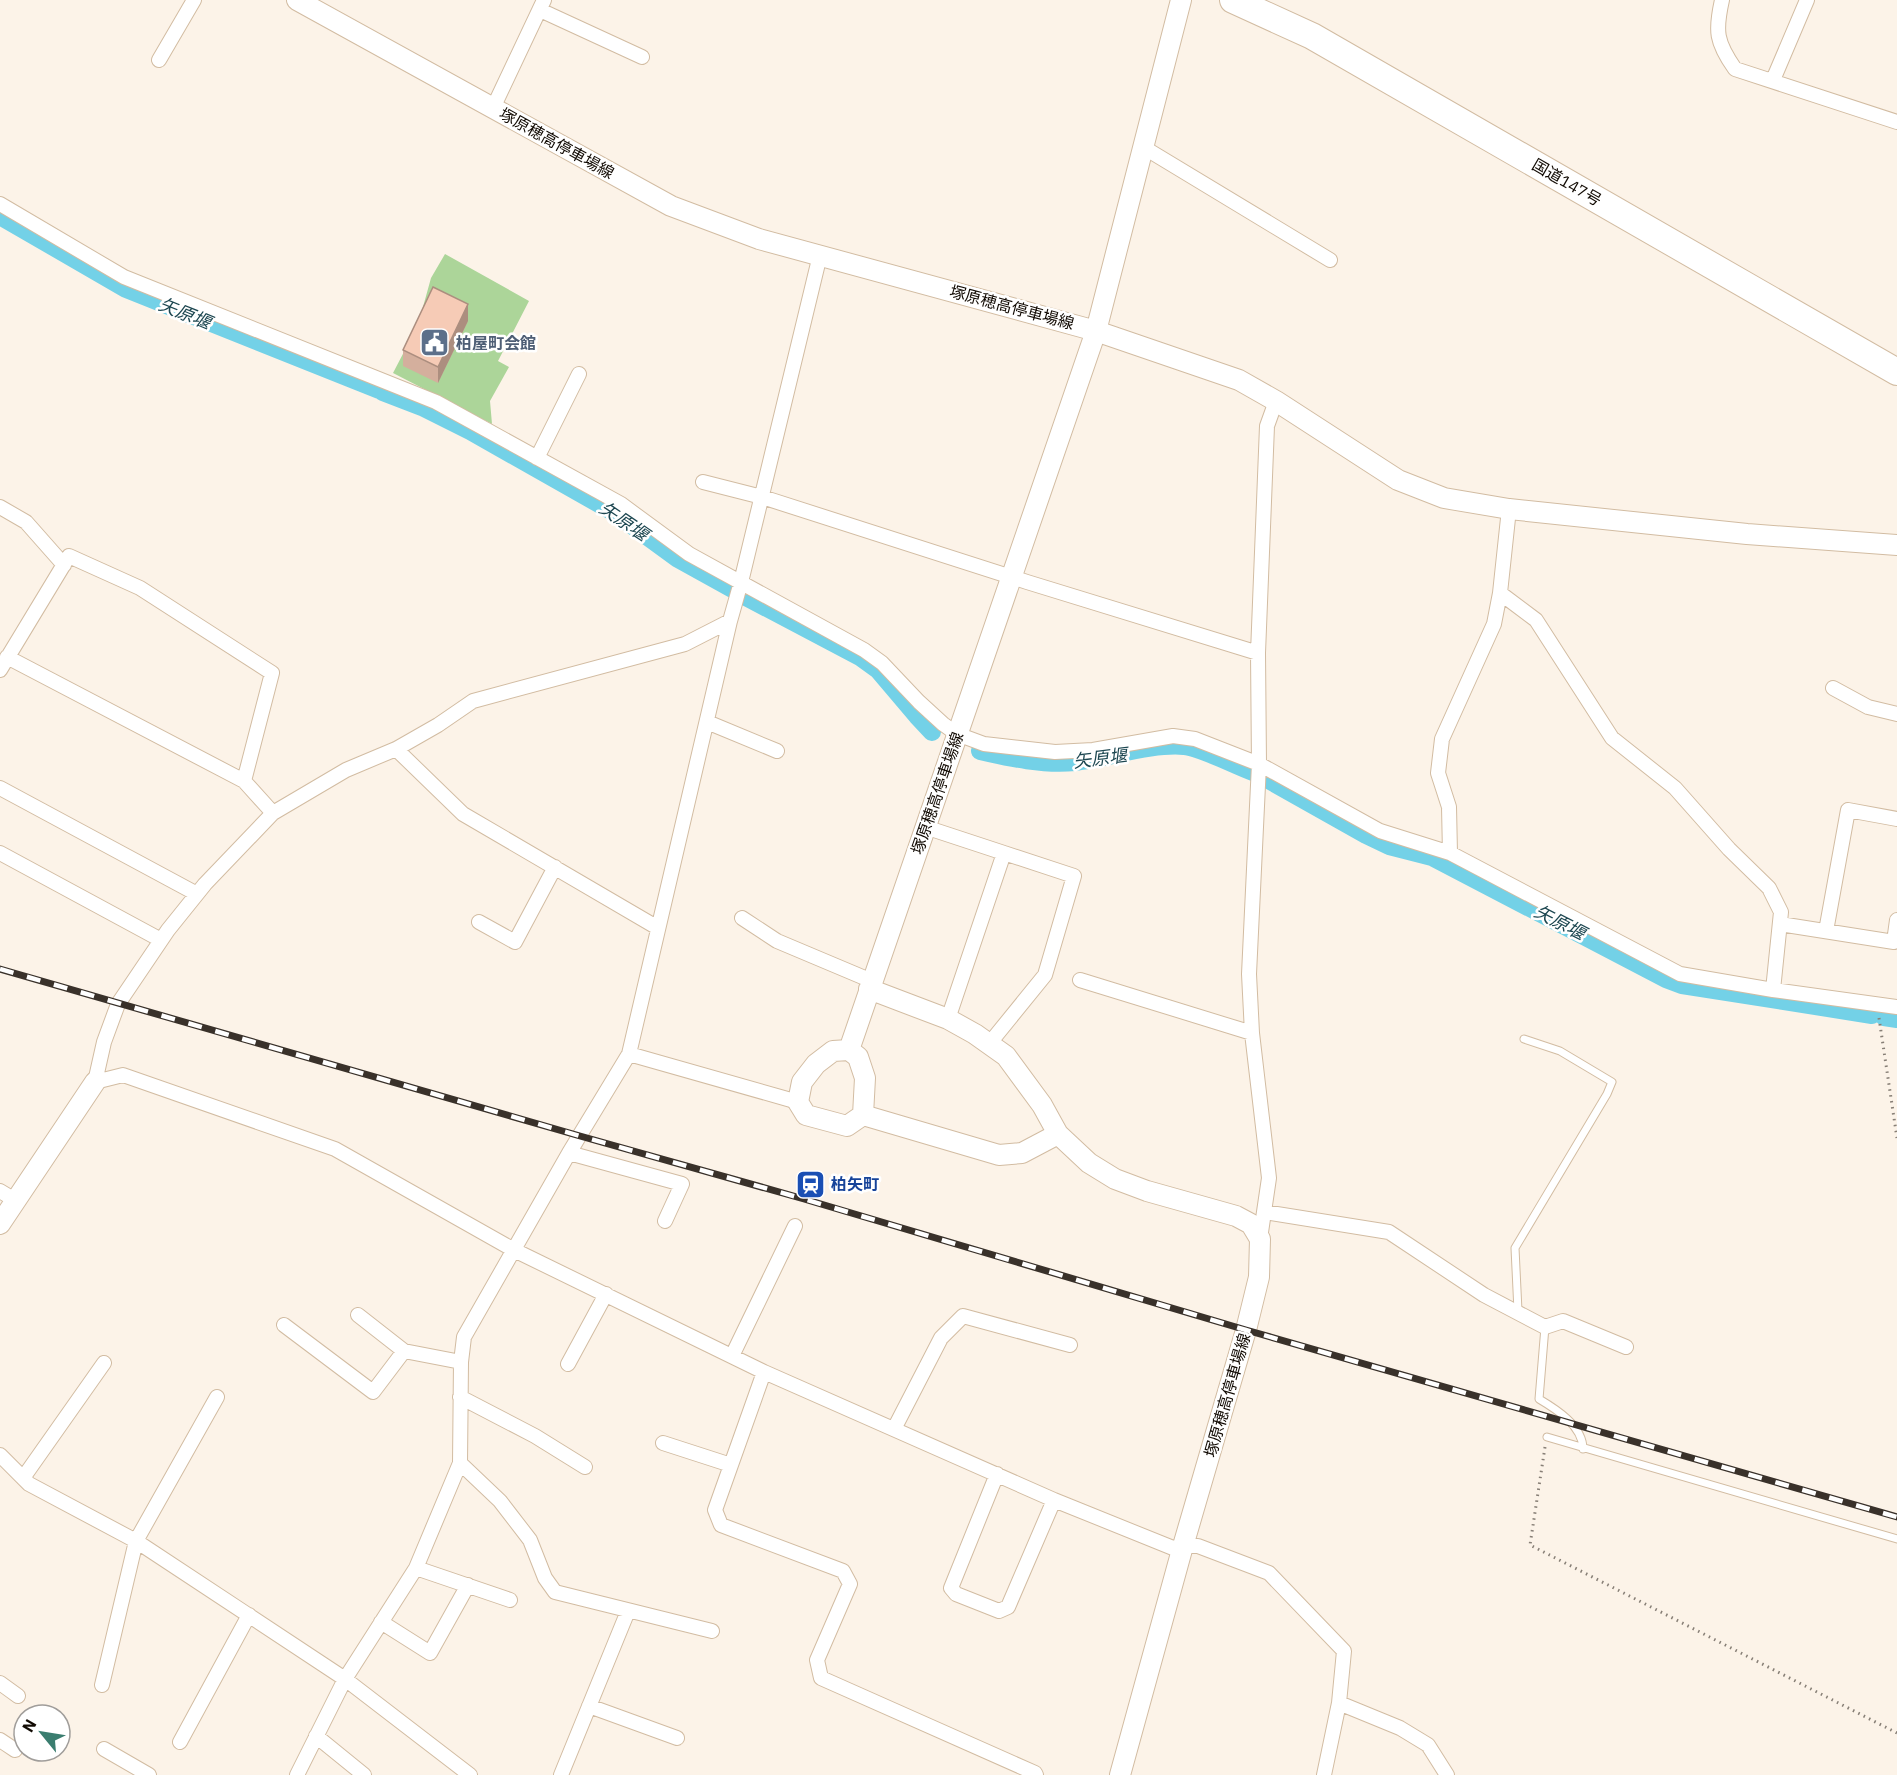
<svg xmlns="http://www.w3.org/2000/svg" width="1897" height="1775" font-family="'IBM Plex Sans','Noto Sans JP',sans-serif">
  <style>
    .green { fill: #acd599 }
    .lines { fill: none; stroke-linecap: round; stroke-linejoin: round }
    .canal { stroke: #73d1e7; stroke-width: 18 }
    .lane-casing { stroke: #d2bca2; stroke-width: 9 }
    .street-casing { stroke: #d2bca2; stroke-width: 16 }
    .secondary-casing { stroke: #d2bca2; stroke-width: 22 }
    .highway-casing { stroke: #d2bca2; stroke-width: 28 }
    .path { stroke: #877f76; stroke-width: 3; stroke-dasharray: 1.5 4.5; stroke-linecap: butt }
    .lane { stroke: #fff; stroke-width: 7 }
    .street { stroke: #fff; stroke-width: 14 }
    .secondary { stroke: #fff; stroke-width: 20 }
    .highway { stroke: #fff; stroke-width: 26 }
    .rail-casing { stroke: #39312a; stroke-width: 7 }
    .rail { stroke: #fff; stroke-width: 4.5; stroke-dasharray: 14; stroke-linecap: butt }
    .wall { fill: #d4af9d }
    .shaded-wall { fill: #ac8e7f }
    .building { fill: #f6cbb6; stroke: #ac8e7f; stroke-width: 1.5 }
    .labels { text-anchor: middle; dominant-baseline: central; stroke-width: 5; stroke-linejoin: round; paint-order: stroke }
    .street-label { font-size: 16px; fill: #110a03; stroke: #fff }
    .service-label { font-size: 16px; font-weight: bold; fill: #4e5e75; stroke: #fff; text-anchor: start }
    .transit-label { font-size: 16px; font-weight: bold; fill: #164399; stroke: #fff; text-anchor: start }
    .water-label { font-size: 18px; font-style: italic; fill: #1d4751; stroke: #fff }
  </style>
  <rect width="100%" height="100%" fill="#fcf3e8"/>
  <path class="green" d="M 445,254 L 529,301 L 498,361 L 509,367 L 490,401 L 492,424 L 393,373 L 418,325 L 431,278 Z"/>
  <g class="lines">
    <path class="canal" d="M 0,216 L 126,289 L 379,390
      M 383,392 L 422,407 L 470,431 L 615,513 L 678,559 L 734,590
      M 746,597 L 860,657 L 878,670 L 917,716 L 932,732
      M 980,751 C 1010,758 1044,765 1075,762 C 1108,758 1152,743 1184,746 C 1200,747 1236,766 1253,772
      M 1265,778 L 1366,835 L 1389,846 L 1432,857 L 1666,979 L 1682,985 L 1872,1015
      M 1884,1017 L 1897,1019"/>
    <defs>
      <path id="lane" d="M 1518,1311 L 1515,1248 L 1607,1094 L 1612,1082 L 1560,1051 L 1524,1039
        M 1545,1327 L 1539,1399 C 1556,1409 1583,1426 1583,1449
        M 1547,1437 L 1897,1539"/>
      <path id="street" d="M 1722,0 C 1715,31 1716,42 1735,69 L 1897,122
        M 540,10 L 642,57
        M 159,60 L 194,0
        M 1773,80 L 1807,0
        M 493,108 L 544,0
        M 1143,147 L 1330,260
        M 0,204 L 124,277 L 436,402 L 621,504 L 689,554 L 864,650 L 882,663 L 919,702 L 943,724 L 957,734 L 984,744 L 1055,752 L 1093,750 L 1173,736 L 1195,739 L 1259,764 L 1380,831 L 1450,853 L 1680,974 L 1773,990 L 1897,1007
        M 537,458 L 579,374
        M 703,482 L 762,497 L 1027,582 L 1258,653
        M 0,507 L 26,522 L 64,565
        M 1500,593 L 1536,620 L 1612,738 L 1675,788 L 1729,849 L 1769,888 L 1781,912 L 1773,990
        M 730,621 L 685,644 L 473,701 L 438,725 L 396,749 L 346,770 L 273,813 L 205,884 L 168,930 L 118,1004 L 104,1042 L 95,1082 L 123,1075 L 335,1149 L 514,1250 L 764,1372 L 1054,1500 L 1173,1548 L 1183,1546 L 1198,1546 L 1269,1573 L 1344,1651 L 1339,1703 L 1324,1775
        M 7,657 L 244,781 L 273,813
        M 0,670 L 69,556 L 140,588 L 272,673 L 244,781
        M 1833,688 L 1868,707 L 1897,714
        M 707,722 L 777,751
        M 396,749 L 463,814 L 658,928
        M 0,788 L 197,894
        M 925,827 L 1004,853 L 948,1019
        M 0,853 L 161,940
        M 1450,853 L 1449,807 L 1438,773 L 1442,739 L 1494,624 L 1500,593 L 1509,509
        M 742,918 L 777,941 L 872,981
        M 479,922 L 515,942 L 555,867
        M 1780,924 L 1894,942 L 1897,920
        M 1826,931 L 1848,810 L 1897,819
        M 1080,980 L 1252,1033
        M 989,1044 L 1045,975 L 1074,876 L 1004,853
        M 629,1054 L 798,1102
        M 569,1153 L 682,1184 L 665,1221
        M 0,1191 L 15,1200
        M 1265,1212 L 1389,1232 L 1484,1295 L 1545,1327 L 1563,1321 L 1626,1347
        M 1260,1239 L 1269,1178 L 1252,1033 L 1249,974 L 1259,764 L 1258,653 L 1267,426 L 1276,401
        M 358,1315 L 404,1351 L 461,1362
        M 284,1325 L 373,1392 L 404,1351
        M 732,1356 L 795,1226
        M 568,1364 L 606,1294
        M 764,1372 L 715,1510 L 721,1525 L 843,1571 L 850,1584 L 817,1660 L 821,1678 L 1035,1773 L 1036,1775
        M 460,1397 L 535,1436 L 585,1467
        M 894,1429 L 941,1338 L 963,1316 L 1070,1345
        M 663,1443 L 731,1465
        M 0,1455 L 29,1484 L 136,1541 L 345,1679 L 470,1775
        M 460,1463 L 500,1501 L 530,1540 L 545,1578 L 555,1592 L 712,1631
        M 997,1474 L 951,1588 L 956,1594 L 999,1611 L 1008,1607 L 1054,1500
        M 23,1478 L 104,1363
        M 416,1568 L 510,1600
        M 381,1622 L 430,1653 L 468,1585
        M 0,1683 L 18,1696
        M 102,1685 L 136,1541 L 217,1397
        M 1339,1703 L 1400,1728 L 1428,1745 L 1447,1775
        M 589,1706 L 677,1738
        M 316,1736 L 364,1775
        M 0,1740 L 15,1750
        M 180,1742 L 249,1615
        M 104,1749 L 149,1775
        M 297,1775 L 345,1679 L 416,1568 L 460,1463 L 461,1362 L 464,1337 L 569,1153 L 629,1054 L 730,621 L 741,582 L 820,255
        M 561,1775 L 628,1611"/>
      <path id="secondary" d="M 297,0 L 671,206 L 759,239 L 1096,331 L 849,1050
        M 1181,0 L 1096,331 L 1239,380 L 1276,401 L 1398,480 L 1444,498 L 1509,509 L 1747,534 L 1897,545
        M 869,989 L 948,1019 L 975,1034 L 1006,1056 L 1042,1105 L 1058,1134 L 1089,1163 L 1115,1179 L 1147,1191 L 1236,1216 L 1251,1224 L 1260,1239 L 1259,1277 L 1246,1330 L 1183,1546 L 1120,1775
        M 849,1050 L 858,1057 L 865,1078 L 863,1115 L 847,1126 L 806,1115 L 798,1102 L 802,1082 L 816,1064 L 833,1051 Z
        M 863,1115 L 999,1155 L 1022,1153 L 1058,1134
        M 0,1224 L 95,1082"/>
      <path id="highway" d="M 1233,0 L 1312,36 L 1897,372"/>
    </defs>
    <use href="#lane" class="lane-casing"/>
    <use href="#street" class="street-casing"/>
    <use href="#secondary" class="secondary-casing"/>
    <use href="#highway" class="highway-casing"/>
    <path class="path" d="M 1879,1018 L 1897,1138
      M 1545,1447 L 1530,1545 L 1897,1733"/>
    <use href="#lane" class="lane"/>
    <use href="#street" class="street"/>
    <use href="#secondary" class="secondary"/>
    <use href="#highway" class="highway"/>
    <defs>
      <path id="rail" d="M 0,969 L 580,1136 L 804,1199 L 1246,1330 L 1897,1517"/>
    </defs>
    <use href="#rail" class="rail-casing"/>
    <use href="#rail" class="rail"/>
  </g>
  <path class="wall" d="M 468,321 L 438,383 L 403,366 L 403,350 Z"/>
  <path class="shaded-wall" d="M 468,304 L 468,321 L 438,383 L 438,367 Z"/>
  <path class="building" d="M 433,287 L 468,304 L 438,367 L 403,350 Z"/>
  <defs>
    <symbol id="civic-square" viewBox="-11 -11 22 22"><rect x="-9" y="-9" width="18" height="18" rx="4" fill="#5c6f8a" stroke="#fff"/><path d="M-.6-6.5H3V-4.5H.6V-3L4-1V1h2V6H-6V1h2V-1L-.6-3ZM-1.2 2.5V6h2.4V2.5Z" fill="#fff"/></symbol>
    <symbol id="station-square" viewBox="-11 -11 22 22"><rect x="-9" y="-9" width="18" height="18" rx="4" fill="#1a4fb4" stroke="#fff"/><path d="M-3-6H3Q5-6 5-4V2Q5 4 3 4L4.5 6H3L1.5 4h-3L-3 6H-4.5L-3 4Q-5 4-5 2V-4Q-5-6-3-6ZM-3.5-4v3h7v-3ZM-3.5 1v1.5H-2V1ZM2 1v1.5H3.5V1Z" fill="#fff"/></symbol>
  </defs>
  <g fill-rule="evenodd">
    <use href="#civic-square" x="418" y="326" width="33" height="33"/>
    <use href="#station-square" x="794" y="1168" width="33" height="33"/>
  </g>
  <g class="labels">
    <g class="street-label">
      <text transform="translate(557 143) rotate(29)">塚原穂高停車場線</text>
      <text transform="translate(1567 182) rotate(30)">国道147号</text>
      <text transform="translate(1012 307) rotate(15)">塚原穂高停車場線</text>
      <text transform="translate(937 793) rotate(-71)">塚原穂高停車場線</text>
      <text transform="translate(1227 1395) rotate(-74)">塚原穂高停車場線</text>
    </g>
    <g class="service-label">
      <text x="456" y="343">柏屋町会館</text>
    </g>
    <g class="transit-label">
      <text x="831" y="1184">柏矢町</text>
    </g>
    <g class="water-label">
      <text transform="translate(185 313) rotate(22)">矢原堰</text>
      <text transform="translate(624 521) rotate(34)">矢原堰</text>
      <text transform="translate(1100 758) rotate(-7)">矢原堰</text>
      <text transform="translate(1560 922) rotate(27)">矢原堰</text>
    </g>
  </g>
  <g transform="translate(42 1733) rotate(300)"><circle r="28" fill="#ffffff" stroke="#a09d9a" stroke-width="1.5"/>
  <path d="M0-4.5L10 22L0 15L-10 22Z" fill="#3a7d6f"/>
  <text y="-9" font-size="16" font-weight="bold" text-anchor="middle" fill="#110a03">N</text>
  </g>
</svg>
